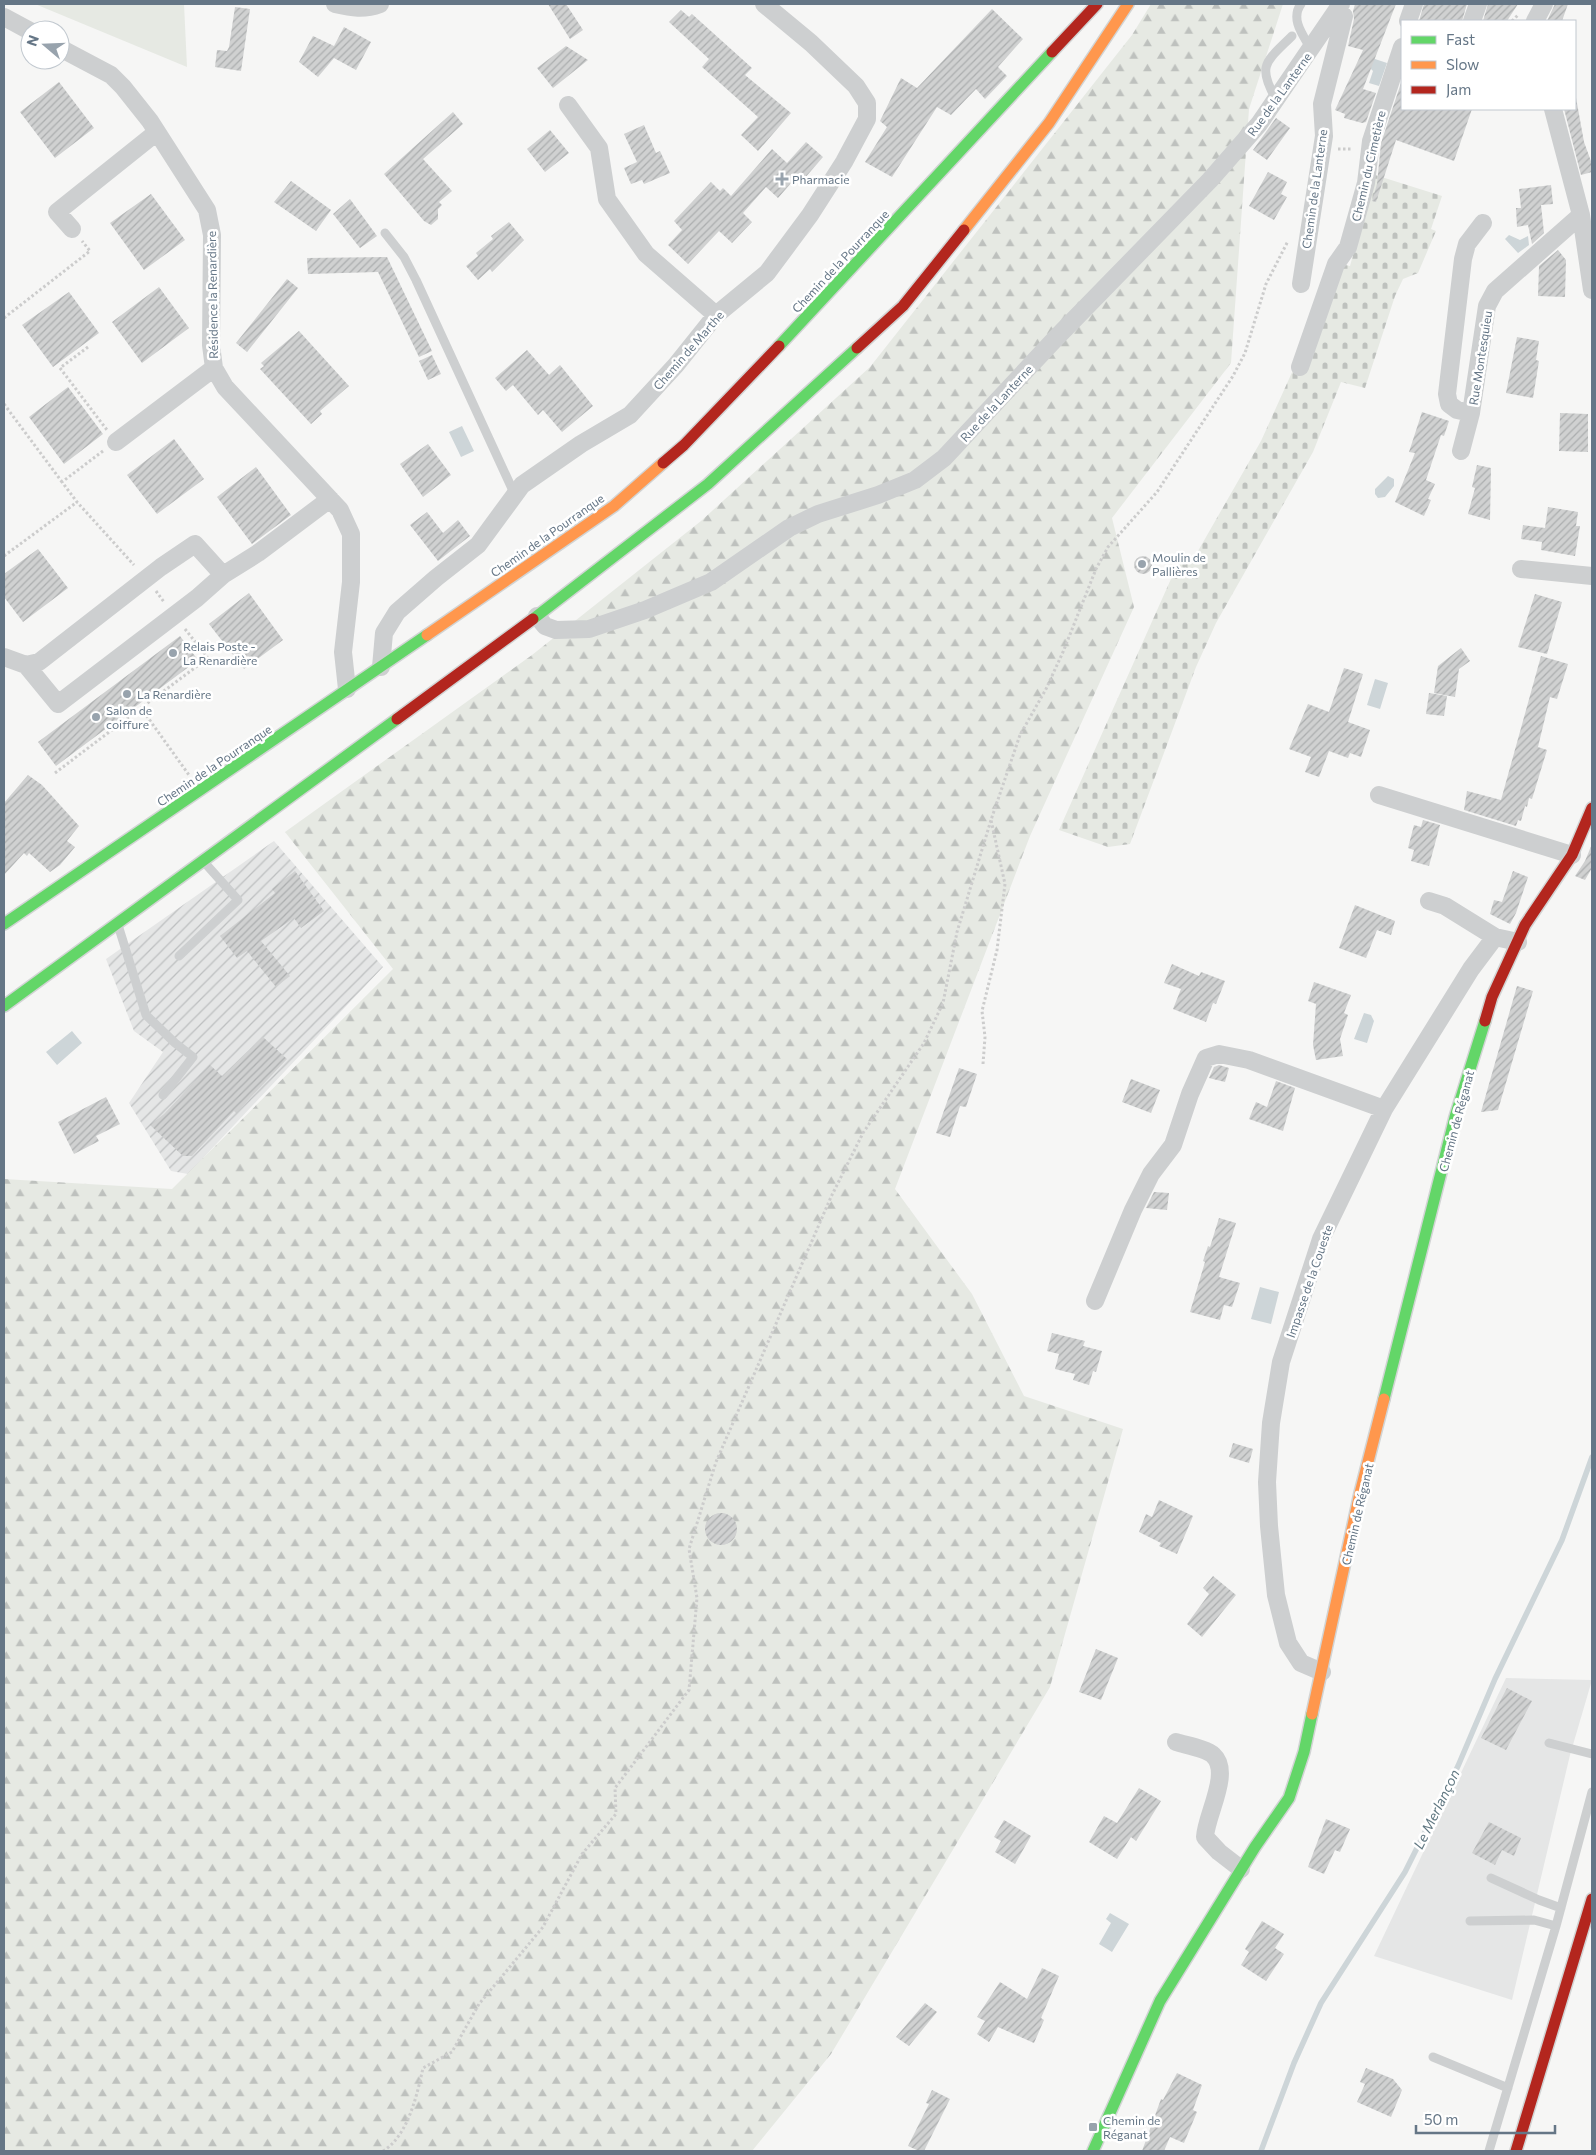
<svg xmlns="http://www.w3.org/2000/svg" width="1596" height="2155" font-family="Commissioner,sans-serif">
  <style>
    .built { fill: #e5e6e6 }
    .industrial { fill: url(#industrial-furrows) }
    .green { fill: #e6e9e3 }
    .forest { fill: url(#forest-firs) }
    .cemetery { fill: url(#cemetery-stones) }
    .water { fill: #cdd5d8 }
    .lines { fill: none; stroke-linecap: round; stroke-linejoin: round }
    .stream { stroke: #cdd5d8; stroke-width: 5.5 }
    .building { fill: url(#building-hatch) }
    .fast-casing { stroke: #d2d4d4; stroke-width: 14 }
    .slow-casing { stroke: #d2d4d4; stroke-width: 14 }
    .jam-casing { stroke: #d2d4d4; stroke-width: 14 }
    .path { stroke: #ccc; stroke-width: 3; stroke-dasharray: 2.5 2.5; stroke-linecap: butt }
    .lane { stroke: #cdcfd0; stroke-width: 9 }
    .street { stroke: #cdcfd0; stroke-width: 18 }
    .fast { stroke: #63d668; stroke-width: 11 }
    .slow { stroke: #ff974d; stroke-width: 11 }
    .jam { stroke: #b3261e; stroke-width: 11 }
    .poi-dot { fill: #98a3ad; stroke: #fff; stroke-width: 2 }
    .labels { text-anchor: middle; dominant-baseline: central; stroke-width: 5; stroke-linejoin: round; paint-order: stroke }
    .street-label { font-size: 12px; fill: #657686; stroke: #fff }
    .poi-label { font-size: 12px; fill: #657686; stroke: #fff; text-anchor: start }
    .water-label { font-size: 14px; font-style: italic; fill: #617882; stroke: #fff }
  </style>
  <defs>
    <pattern id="industrial-furrows" width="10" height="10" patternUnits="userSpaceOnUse" patternTransform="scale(1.25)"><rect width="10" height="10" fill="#e5e6e6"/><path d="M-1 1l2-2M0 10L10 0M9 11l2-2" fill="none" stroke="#bdbfc0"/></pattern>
    <pattern id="forest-firs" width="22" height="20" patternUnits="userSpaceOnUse" patternTransform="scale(1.25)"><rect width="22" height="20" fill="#e6e9e3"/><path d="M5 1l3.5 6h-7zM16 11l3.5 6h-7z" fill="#bec1be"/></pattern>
    <pattern id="cemetery-stones" width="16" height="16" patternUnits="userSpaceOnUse" patternTransform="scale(1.25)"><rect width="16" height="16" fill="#e6e9e3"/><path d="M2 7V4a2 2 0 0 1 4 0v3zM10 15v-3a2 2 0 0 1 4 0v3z" fill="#bec1be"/></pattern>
    <pattern id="building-hatch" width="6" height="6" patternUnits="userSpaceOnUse" patternTransform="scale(1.25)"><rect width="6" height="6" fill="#d0d1d1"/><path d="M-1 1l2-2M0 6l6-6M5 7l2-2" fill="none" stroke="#acaeaf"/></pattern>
  </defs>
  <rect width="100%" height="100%" fill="#f6f6f5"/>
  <path class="built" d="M 1506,1678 L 1592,1680 L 1570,1755 L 1512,2000 L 1374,1956 Z"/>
  <path class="industrial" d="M 274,841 L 383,967 L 188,1174 L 171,1171 L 129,1103 L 163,1052 L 134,1031 L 106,959 Z"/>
  <path class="green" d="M 35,4 L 184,4 L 187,67 Z"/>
  <path class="forest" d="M 1151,4 L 1283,4 L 1249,109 L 1231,363 L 1112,518 L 1134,607 L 1030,836 L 895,1189 L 972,1294 L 1024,1396 L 1123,1429 L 1050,1687 L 831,2054 L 752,2151 L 4,2151 L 4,1179 L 172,1189 L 393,969 L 285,832 L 532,655 L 701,521 L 870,367 L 1132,35 Z"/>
  <path class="cemetery" d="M 1372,174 L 1442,196 L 1431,229 L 1436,231 L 1418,273 L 1403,279 L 1395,296 L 1365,388 L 1341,382 L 1313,452 L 1216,623 L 1196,667 L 1130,844 L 1108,847 L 1059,830 L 1183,552 L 1194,558 L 1261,441 L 1341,264 L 1350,266 L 1372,185 Z"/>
  <path class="water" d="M 1372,58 L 1387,63 L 1379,86 L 1369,83 L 1373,71 L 1371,69 Z
    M 1509,235 L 1520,240 L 1528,236 L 1529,245 L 1518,253 L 1505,239 Z
    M 462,426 L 474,451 L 461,457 L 449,432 Z
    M 1388,476 L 1394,479 L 1394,486 L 1385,497 L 1378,498 L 1375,494 L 1375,489 Z
    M 1375,679 L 1388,683 L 1380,709 L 1367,705 Z
    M 1364,1013 L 1371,1015 L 1374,1021 L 1367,1043 L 1354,1039 Z
    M 72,1031 L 82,1043 L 57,1065 L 46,1052 Z
    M 1260,1287 L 1279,1292 L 1271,1324 L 1251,1319 Z
    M 1110,1913 L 1129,1924 L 1112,1952 L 1099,1944 L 1111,1923 L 1106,1919 Z"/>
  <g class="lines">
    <path class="stream" d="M 1261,2151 L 1294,2063 L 1321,2003 L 1405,1872 L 1458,1766 L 1495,1679 L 1562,1540 L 1592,1457"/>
  </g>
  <path class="building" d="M 548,4 L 566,4 L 583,30 L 570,39 Z
    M 1355,4 L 1396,4 L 1363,89 L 1376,93 L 1366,122 L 1362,123 L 1344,118 L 1345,114 L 1335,110 L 1363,50 L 1348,46 L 1354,19 L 1353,11 Z
    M 1424,4 L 1467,4 L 1462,21 L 1419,21 Z
    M 1488,4 L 1518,4 L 1507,21 L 1483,21 Z
    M 1555,4 L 1568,4 L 1562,21 L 1547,21 Z
    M 235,7 L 250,9 L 241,71 L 215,67 L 217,50 L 227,51 L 229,47 Z
    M 992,9 L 1023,39 L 998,67 L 1007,76 L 985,99 L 976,89 L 951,115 L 937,107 L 892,177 L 865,162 L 887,127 L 880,121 L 901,78 L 917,88 Z
    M 681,10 L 689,17 L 692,14 L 752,68 L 745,75 L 791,113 L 758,151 L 741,135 L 758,117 L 702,67 L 709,59 L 669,22 Z
    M 344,27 L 371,42 L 356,70 L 334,58 L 318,77 L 299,62 L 313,36 L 334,46 Z
    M 566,46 L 588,60 L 553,88 L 537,68 Z
    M 1402,80 L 1402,109 L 1472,109 L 1454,161 L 1396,140 L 1376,202 L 1372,201 L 1377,184 L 1381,143 Z
    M 59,82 L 94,128 L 55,158 L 20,112 Z
    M 1575,92 L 1584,142 L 1592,164 L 1592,172 L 1581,175 L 1564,109 L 1575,109 Z
    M 453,112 L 463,124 L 423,159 L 452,191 L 439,202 L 442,205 L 438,209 L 438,219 L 431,225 L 424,221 L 384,174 Z
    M 1276,118 L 1290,128 L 1267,160 L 1253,150 Z
    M 644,125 L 656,153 L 660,151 L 670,173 L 644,184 L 642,180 L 631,184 L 624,168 L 637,162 L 624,134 Z
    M 550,130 L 569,153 L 545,172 L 527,149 Z
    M 806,142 L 823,157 L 804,179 L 799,174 L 778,198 L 766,187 L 743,213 L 752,222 L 732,243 L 719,231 L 688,264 L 668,245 L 682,230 L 674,221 L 711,182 L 720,191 L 723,188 L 731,196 L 772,149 L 787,163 Z
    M 1268,172 L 1287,182 L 1281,194 L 1287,197 L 1274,220 L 1249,206 Z
    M 291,181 L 331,210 L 316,231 L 274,202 Z
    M 1551,185 L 1553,204 L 1541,205 L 1544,233 L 1532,244 L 1528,225 L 1517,227 L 1516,208 L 1521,208 L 1519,189 Z
    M 151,194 L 185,240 L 144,270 L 110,223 Z
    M 350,199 L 377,236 L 360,248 L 333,214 Z
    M 509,222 L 524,240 L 492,272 L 490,269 L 478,280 L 466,266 L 478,256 L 476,253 L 493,239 L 491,236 Z
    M 1558,250 L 1566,260 L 1565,297 L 1538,296 L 1539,266 Z
    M 387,257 L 432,351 L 419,357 L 378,272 L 308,274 L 307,258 Z
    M 287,279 L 298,288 L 247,352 L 236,343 Z
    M 159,287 L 189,328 L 142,363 L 112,322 Z
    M 69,292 L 99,333 L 53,367 L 22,325 Z
    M 299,331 L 349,386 L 320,411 L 322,414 L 311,424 L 260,369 L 264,366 L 261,363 Z
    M 1517,337 L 1539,341 L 1536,360 L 1539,361 L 1533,398 L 1506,393 Z
    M 527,350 L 549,375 L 560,365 L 593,406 L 562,432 L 543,410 L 538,415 L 513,385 L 506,391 L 495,378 Z
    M 432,355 L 441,374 L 428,380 L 419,361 Z
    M 68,387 L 103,434 L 64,464 L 29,417 Z
    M 1422,412 L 1449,421 L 1444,436 L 1441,435 L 1426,480 L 1435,484 L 1428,499 L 1431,500 L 1424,516 L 1395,502 L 1415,453 L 1409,452 Z
    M 1560,413 L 1588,414 L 1588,452 L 1559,451 Z
    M 174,439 L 204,479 L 157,514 L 127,475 Z
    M 428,444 L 451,475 L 423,497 L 400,464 Z
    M 1477,465 L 1491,468 L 1490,520 L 1468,514 L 1475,488 L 1472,487 Z
    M 256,467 L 291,515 L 252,544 L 217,497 Z
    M 1548,507 L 1578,512 L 1576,526 L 1580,526 L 1575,556 L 1541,550 L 1542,542 L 1521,539 L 1523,525 L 1545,528 Z
    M 427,512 L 443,533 L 458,520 L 470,536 L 438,561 L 410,525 Z
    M 38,549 L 68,588 L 23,622 L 4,597 L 4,574 Z
    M1134 565a9 9 0 1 1 18 0a9 9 0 1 1-18 0Z
    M 249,593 L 283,640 L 244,669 L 209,624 Z
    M 1535,594 L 1562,602 L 1547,654 L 1518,647 Z
    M 180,636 L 198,660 L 56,766 L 38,742 Z
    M 1461,648 L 1470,661 L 1459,669 L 1455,697 L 1434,693 L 1438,666 Z
    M 1541,656 L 1568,664 L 1557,699 L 1550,697 L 1538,747 L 1547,750 L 1532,799 L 1529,798 L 1527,807 L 1525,806 L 1521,821 L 1518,820 L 1516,826 L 1464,810 L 1467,791 L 1501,800 Z
    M 1344,668 L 1363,674 L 1348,722 L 1370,730 L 1361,757 L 1350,753 L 1348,758 L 1329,751 L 1319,777 L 1305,772 L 1311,757 L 1289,749 L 1308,704 L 1329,712 Z
    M 1429,693 L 1447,696 L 1444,716 L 1426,714 Z
    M 28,775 L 42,785 L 79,826 L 67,841 L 75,847 L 60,865 L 50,872 L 29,853 L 27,856 L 24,853 L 4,875 L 4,803 Z
    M 1423,820 L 1440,825 L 1429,866 L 1411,861 L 1414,850 L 1408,848 L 1414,825 L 1421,827 Z
    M 1592,844 L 1592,868 L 1585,880 L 1575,876 L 1585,861 Z
    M 295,871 L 324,911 L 301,928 L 294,918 L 261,941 L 290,976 L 276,987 L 247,951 L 237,958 L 220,936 L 275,893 L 272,889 Z
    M 1513,871 L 1528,877 L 1516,913 L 1510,924 L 1490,914 L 1494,900 L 1502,902 Z
    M 1355,905 L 1395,921 L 1391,935 L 1377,930 L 1366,958 L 1339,948 Z
    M 1172,964 L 1199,976 L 1201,972 L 1225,981 L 1216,1004 L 1213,1003 L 1206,1022 L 1173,1009 L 1181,989 L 1164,983 Z
    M 1314,982 L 1351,995 L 1344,1013 L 1348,1015 L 1340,1039 L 1343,1056 L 1316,1060 L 1313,1045 L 1316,1004 L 1308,1001 Z
    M 1517,986 L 1533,991 L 1498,1110 L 1481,1112 Z
    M 263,1037 L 287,1059 L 236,1113 L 234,1111 L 192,1156 L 183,1156 L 150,1125 L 164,1114 L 210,1065 L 222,1076 Z
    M 1219,1065 L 1229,1068 L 1225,1082 L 1209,1078 L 1214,1067 Z
    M 959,1068 L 977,1074 L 966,1107 L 960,1106 L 950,1137 L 936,1133 Z
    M 1131,1079 L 1160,1090 L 1151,1113 L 1122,1102 Z
    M 1276,1081 L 1295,1088 L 1283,1131 L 1249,1119 L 1256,1102 L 1267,1107 Z
    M 106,1097 L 120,1124 L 96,1136 L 99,1141 L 74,1154 L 58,1122 Z
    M 1154,1192 L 1169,1193 L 1167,1210 L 1146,1208 Z
    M 1219,1218 L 1236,1223 L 1219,1277 L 1240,1283 L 1232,1307 L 1224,1305 L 1220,1320 L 1190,1312 L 1205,1262 L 1203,1261 L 1208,1246 L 1210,1247 Z
    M 1052,1333 L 1085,1341 L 1083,1346 L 1102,1351 L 1096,1372 L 1093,1371 L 1089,1385 L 1073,1380 L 1075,1374 L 1055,1369 L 1059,1354 L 1047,1351 Z
    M 1233,1443 L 1253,1449 L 1249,1463 L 1229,1457 Z
    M 1159,1500 L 1193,1516 L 1177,1554 L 1159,1546 L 1161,1543 L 1139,1532 L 1146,1514 L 1152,1517 Z
    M705 1529a16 16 0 1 1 32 0a16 16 0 1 1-32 0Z
    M 1213,1576 L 1236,1595 L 1202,1637 L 1187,1624 L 1209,1594 L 1203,1588 Z
    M 1096,1649 L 1118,1658 L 1101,1700 L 1079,1692 Z
    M 1507,1688 L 1532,1701 L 1506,1750 L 1481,1738 Z
    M 1139,1788 L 1161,1801 L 1136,1841 L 1131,1837 L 1117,1859 L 1089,1842 L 1104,1816 L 1117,1823 Z
    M 1326,1819 L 1350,1829 L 1340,1852 L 1335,1850 L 1324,1874 L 1308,1867 Z
    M 1004,1820 L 1031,1836 L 1015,1864 L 995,1852 L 1001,1841 L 994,1837 Z
    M 1489,1822 L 1521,1838 L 1514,1856 L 1502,1850 L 1495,1865 L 1472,1853 Z
    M 1262,1921 L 1284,1934 L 1275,1948 L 1284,1954 L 1266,1981 L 1241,1965 L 1249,1952 L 1245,1949 Z
    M 1042,1968 L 1059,1976 L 1041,2018 L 1044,2020 L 1034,2043 L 998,2027 L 989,2042 L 977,2034 L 985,2021 L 977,2017 L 1000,1982 L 1027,1999 Z
    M 925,2003 L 937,2012 L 909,2046 L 896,2037 Z
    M 1366,2068 L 1393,2079 L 1402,2090 L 1391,2117 L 1357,2102 L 1365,2084 L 1360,2082 Z
    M 1177,2073 L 1202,2085 L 1193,2110 L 1197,2112 L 1184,2143 L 1170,2137 L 1164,2151 L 1142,2151 L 1161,2099 L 1163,2100 Z
    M 932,2090 L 950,2099 L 924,2151 L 919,2151 L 908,2146 L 929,2104 L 926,2103 Z"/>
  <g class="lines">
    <defs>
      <path id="fast" d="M 779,346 L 1052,52
        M 533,619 L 708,484 L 857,348
        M 4,924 L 427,635
        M 4,1006 L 397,719
        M 1384,1399 L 1455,1117 L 1485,1021
        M 1093,2151 L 1160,2001 L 1255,1847 L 1289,1798 L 1304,1752 L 1312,1714"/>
      <path id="slow" d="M 964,230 L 1049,123 L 1128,4
        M 427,635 L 614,506 L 663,463
        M 1312,1714 L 1360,1493 L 1384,1399"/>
      <path id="jam" d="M 1052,52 L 1097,4
        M 857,348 L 903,306 L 964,230
        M 663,463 L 684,445 L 779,346
        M 397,719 L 533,619
        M 1485,1021 L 1492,997 L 1525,925 L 1572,855 L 1592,808
        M 1516,2151 L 1592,1899"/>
    </defs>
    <use href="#fast" class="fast-casing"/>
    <use href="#slow" class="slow-casing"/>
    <use href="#jam" class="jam-casing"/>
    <path class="path" d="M 1512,21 L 1519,14
      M 1338,149 L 1352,149
      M 4,318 L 90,251 L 82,241
      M 88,347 L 60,368 L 107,430
      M 4,404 L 62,482
      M 103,451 L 62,482 L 77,502 L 134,565
      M 4,556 L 77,502
      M 156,591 L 164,602
      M 185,629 L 208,658 L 141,708 L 189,775
      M 55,773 L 141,708
      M 983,1064 L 985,1037 L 982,1011 L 997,950 L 1005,884 L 991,820 L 1020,735 L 1046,689 L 1063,652 L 1096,569 L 1108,547 L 1157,492 L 1233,376 L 1245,353 L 1266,284 L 1288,241
      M 383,2151 C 408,2136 417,2095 423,2068 L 452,2052 L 479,2004 L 543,1927 L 582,1854 L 616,1814 L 615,1788 L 689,1690 L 697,1598 L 689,1549 L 716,1462 L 831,1197 L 863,1133 L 924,1043 L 943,1003 L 957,932 L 991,820"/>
    <path class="lane" d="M 1301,4 C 1290,19 1303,35 1311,49
      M 1276,99 C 1256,65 1267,61 1292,36
      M 385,233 L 404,257 L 416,280 L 515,495
      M 118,925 L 146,1015 L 175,1043 L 193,1057 L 163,1095
      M 179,956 L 238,900 L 204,862
      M 1549,1743 L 1592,1754
      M 1491,1878 L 1539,1900 L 1561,1908
      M 1470,1921 L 1534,1920 L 1556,1926
      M 1433,2057 L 1508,2088
      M 1489,2151 L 1556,1926 L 1592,1792"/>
    <path class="street" d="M 335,4 C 352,8 364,10 380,4
      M 4,17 L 30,31
      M 1408,21 L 1414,4
      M 1472,21 L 1478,4
      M 1535,21 L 1544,4
      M 60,48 L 111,75 L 123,87 L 150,121 L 207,210 L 212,235 L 211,345 L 214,368 L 225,387 L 340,510 L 351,534 L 351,582 L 343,652 L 347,689
      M 568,105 L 599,148 L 607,199 L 646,254 L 716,315
      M 1553,109 L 1581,215 L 1592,290
      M 72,229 L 57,212 L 157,132
      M 1301,284 L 1324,136 L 1322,104 L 1344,16 L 1337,10
      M 1300,367 L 1336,264 L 1348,247 L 1366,183 L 1371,141 L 1402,47
      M 1471,413 L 1457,410 L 1449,404 L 1447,394 L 1463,259 L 1467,244 L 1483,223
      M 116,442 L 214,368
      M 1461,451 L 1471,413 L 1487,306 L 1495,291 L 1581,215
      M 1521,569 L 1592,576
      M 537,616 L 545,626 L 556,630 L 589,629 L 645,610 L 711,582 L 789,528 L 818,514 L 878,495 L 915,480 L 944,458 L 1055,339 L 1210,180 L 1259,124 L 1341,4
      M 4,657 L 26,665 L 39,662 L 161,567 L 195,544 L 223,575 L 258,553 L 330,499
      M 26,665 L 58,704 L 197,598 L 223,575
      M 381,667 L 384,633 L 397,612 L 436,578 L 478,545 L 522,485 L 581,444 L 630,415 L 676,365 L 716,315 L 767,273 L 810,215 L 844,162 L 867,119 L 867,103 L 856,86 L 811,43 L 764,4
      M 1379,795 L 1572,855
      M 1429,901 L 1445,906 L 1495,937
      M 1095,1301 L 1133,1210 L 1151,1174 L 1173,1145 L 1190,1094 L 1206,1058 L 1219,1054 L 1249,1060 L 1384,1109
      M 1322,1672 L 1301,1663 L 1288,1643 L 1276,1595 L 1269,1526 L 1267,1482 L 1271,1423 L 1281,1362 L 1321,1239 L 1384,1109 L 1471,969 L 1495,937 L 1518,942
      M 1176,1742 C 1185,1745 1207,1749 1213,1755 C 1232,1772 1206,1815 1205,1837 L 1219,1852 L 1241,1869"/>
    <use href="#fast" class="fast"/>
    <use href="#slow" class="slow"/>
    <use href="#jam" class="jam"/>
  </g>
  <g class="poi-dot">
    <path d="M779.5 171.5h5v5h5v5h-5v5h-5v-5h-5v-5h5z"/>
    <circle cx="1142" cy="564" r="5"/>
    <circle cx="173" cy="653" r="5"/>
    <circle cx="127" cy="694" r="5"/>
    <circle cx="96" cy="717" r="5"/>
    <rect x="1088" y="2122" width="10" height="10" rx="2.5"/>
  </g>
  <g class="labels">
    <g class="street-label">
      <text transform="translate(1279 94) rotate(-54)">Rue de la Lanterne</text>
      <text transform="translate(1368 166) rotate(-77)">Chemin du Cimetière</text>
      <text transform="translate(1314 189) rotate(-82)">Chemin de la Lanterne</text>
      <text transform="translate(840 261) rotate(-47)">Chemin de la Pourranque</text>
      <text transform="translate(212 295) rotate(-91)">Résidence la Renardière</text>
      <text transform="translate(688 350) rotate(-49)">Chemin de Marthe</text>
      <text transform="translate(1480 358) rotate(-81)">Rue Montesquieu</text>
      <text transform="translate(996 403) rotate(-47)">Rue de la Lanterne</text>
      <text transform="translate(547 535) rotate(-35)">Chemin de la Pourranque</text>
      <text transform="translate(214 765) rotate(-34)">Chemin de la Pourranque</text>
      <text transform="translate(1456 1121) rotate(-75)">Chemin de Réganat</text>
      <text transform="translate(1309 1281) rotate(-71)">Impasse de la Coueste</text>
      <text transform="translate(1357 1514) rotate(-77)">Chemin de Réganat</text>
    </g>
    <g class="poi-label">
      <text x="792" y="179">Pharmacie</text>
      <text x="1152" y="557">Moulin de<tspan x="1152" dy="14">Pallières</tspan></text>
      <text x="183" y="646">Relais Poste -<tspan x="183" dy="14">La Renardière</tspan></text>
      <text x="137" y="694">La Renardière</text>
      <text x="106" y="710">Salon de<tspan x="106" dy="14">coiffure</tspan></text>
      <text x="1103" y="2120">Chemin de<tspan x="1103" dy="14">Réganat</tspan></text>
    </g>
    <g class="water-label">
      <text transform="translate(1436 1809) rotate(-64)">Le Merlançon</text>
    </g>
  </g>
  <rect width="1596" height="2155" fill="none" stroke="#657686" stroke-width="10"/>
  <rect x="1401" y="20" width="175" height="90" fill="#ffffff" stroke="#c1c8cf"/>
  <rect x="1411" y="36" width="25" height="8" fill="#63d668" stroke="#c1c8cf"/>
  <text x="1446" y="45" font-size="15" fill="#657686">Fast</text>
  <rect x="1411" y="61" width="25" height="8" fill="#ff974d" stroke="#c1c8cf"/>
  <text x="1446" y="70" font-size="15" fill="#657686">Slow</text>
  <rect x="1411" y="86" width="25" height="8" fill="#b3261e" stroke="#c1c8cf"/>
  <text x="1446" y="95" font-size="15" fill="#657686">Jam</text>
  <g transform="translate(45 45) rotate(289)"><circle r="24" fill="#ffffff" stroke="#c1c8cf"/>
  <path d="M0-4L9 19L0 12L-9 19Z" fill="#98a3ad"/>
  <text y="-8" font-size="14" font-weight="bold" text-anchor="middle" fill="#657686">N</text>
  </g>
  <path d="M1416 2125v8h139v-8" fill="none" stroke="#657686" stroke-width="2.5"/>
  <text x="1424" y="2125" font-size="15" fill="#657686" stroke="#ffffff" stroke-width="4" paint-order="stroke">50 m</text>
</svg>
